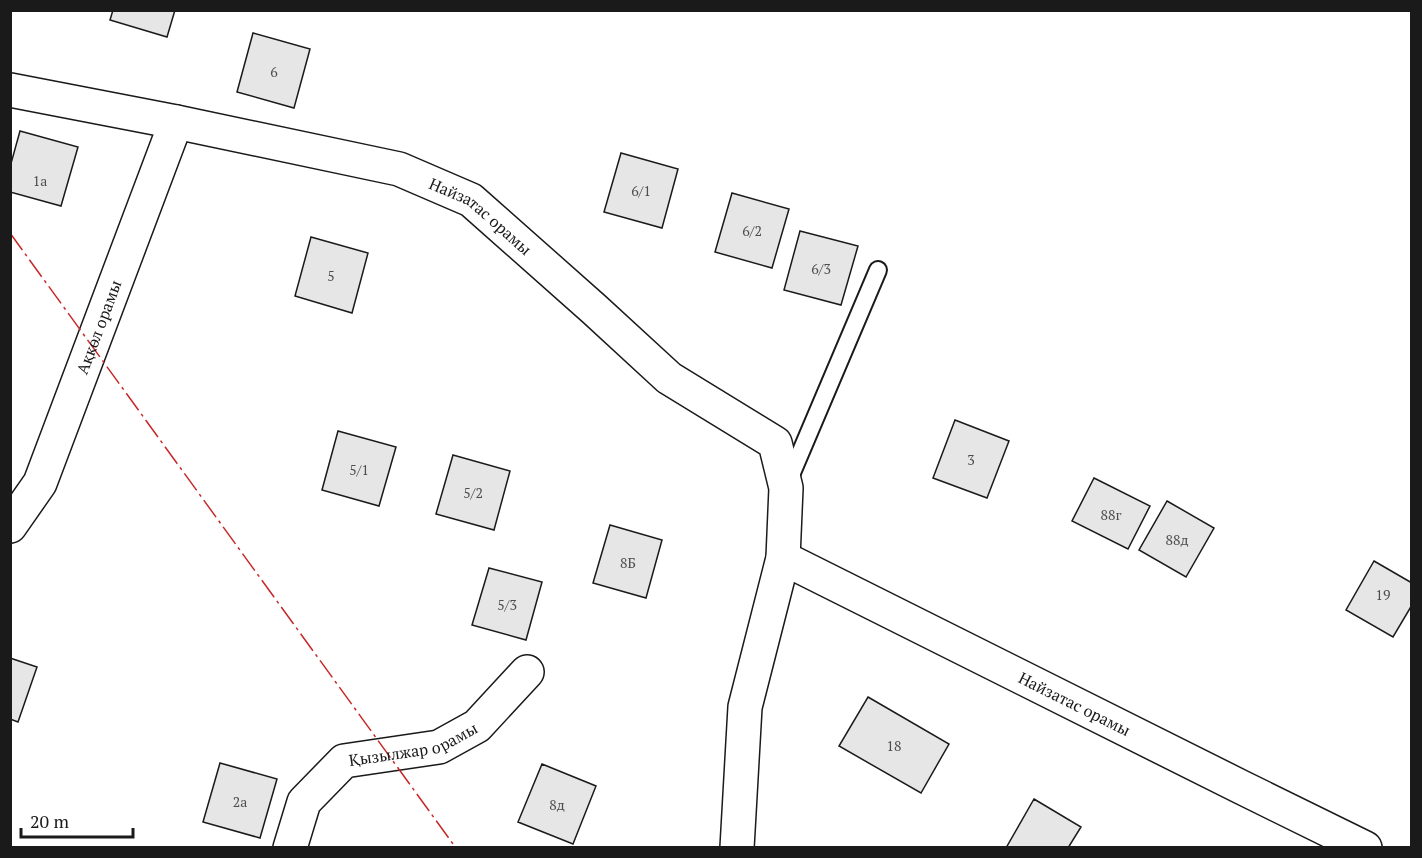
<svg xmlns="http://www.w3.org/2000/svg" width="1422" height="858" font-family="'PT Serif',serif">
  <style>
    .building { fill: #e6e6e6; stroke: #1a1a1a; stroke-width: 1.5 }
    .lines { fill: none; stroke-linecap: round; stroke-linejoin: round }
    .service-casing { stroke: #1a1a1a; stroke-width: 20 }
    .minor-casing { stroke: #1a1a1a; stroke-width: 36 }
    .service { stroke: #fff; stroke-width: 16 }
    .minor { stroke: #fff; stroke-width: 33 }
    .power { stroke: #c62828; stroke-width: 1.5; stroke-dasharray: 21 4.5 3 4.5; stroke-linecap: butt }
    .labels { text-anchor: middle; dominant-baseline: central; stroke-width: 4.5; stroke-linejoin: round; paint-order: stroke }
    .number-label { font-size: 14px; fill: #4d4d4d }
    .street-label { font-size: 16px; fill: #1a1a1a; stroke: #fff }
  </style>
  <rect width="100%" height="100%" fill="#fff"/>
  <path class="building" d="M 113,10 L 175,10 L 167,37 L 110,20 Z
    M 253,33 L 310,49 L 294,108 L 237,92 Z
    M 20,131 L 78,147 L 61,206 L 10,192 L 10,167 Z
    M 621,153 L 678,169 L 662,228 L 604,212 Z
    M 732,193 L 789,209 L 772,268 L 715,252 Z
    M 800,231 L 858,246 L 841,305 L 784,290 Z
    M 311,237 L 368,253 L 352,313 L 295,296 Z
    M 955,420 L 1009,441 L 987,498 L 933,478 Z
    M 338,431 L 396,447 L 379,506 L 322,490 Z
    M 453,455 L 510,471 L 494,530 L 436,514 Z
    M 1094,478 L 1150,506 L 1128,549 L 1072,521 Z
    M 1167,501 L 1214,528 L 1186,577 L 1139,550 Z
    M 610,525 L 662,540 L 646,598 L 593,583 Z
    M 1374,561 L 1412,583 L 1412,605 L 1393,637 L 1346,610 Z
    M 489,568 L 542,582 L 526,640 L 472,625 Z
    M 10,658 L 37,667 L 18,722 L 10,719 Z
    M 868,697 L 949,744 L 921,793 L 839,746 Z
    M 220,763 L 277,779 L 260,838 L 203,822 Z
    M 542,764 L 596,786 L 573,844 L 518,822 Z
    M 1034,799 L 1081,827 L 1068,848 L 1006,848 Z"/>
  <g class="lines">
    <defs>
      <path id="service" d="M 788,482 L 878,270"/>
      <g id="minor">
        <path id="s1" d="M 10,90 L 176,122 L 399,169 L 471,200 L 594,309 L 669,378 L 775,443 L 786,488 L 783,558 L 745,707 L 737,848"/>
        <path id="s2" d="M 10,526 L 40,483 L 176,122"/>
        <path id="s3" d="M 783,558 L 1241,787 L 1365,848"/>
        <path id="s4" d="M 290,848 L 304,802 L 344,761 L 439,747 L 477,726 L 527,672"/>
      </g>
    </defs>
    <use href="#service" class="service-casing"/>
    <use href="#minor" class="minor-casing"/>
    <use href="#service" class="service"/>
    <use href="#minor" class="minor"/>
    <path class="power" d="M 10,233 L 456,848"/>
  </g>
  <g class="labels">
    <g class="number-label">
      <text x="274" y="71">6</text>
      <text x="40" y="180">1а</text>
      <text x="641" y="190">6/1</text>
      <text x="752" y="230">6/2</text>
      <text x="821" y="268">6/3</text>
      <text x="331" y="275">5</text>
      <text x="971" y="459">3</text>
      <text x="359" y="469">5/1</text>
      <text x="473" y="492">5/2</text>
      <text x="1111" y="514">88г</text>
      <text x="1177" y="539">88д</text>
      <text x="628" y="562">8Б</text>
      <text x="1383" y="594">19</text>
      <text x="507" y="604">5/3</text>
      <text x="894" y="745">18</text>
      <text x="240" y="801">2а</text>
      <text x="557" y="804">8д</text>
    </g>
    <g class="street-label">
      <text stroke="none"><textPath href="#s1" startOffset="492">Найзатас орамы</textPath></text>
      <text stroke="none"><textPath href="#s2" startOffset="219">Ақкөл орамы</textPath></text>
      <text stroke="none"><textPath href="#s3" startOffset="326">Найзатас орамы</textPath></text>
      <text stroke="none"><textPath href="#s4" startOffset="177">Қызылжар орамы</textPath></text>
    </g>
  </g>
  <rect width="1422" height="858" fill="none" stroke="#1a1a1a" stroke-width="24"/>
  <path d="M21 828v9h112v-9" fill="none" stroke="#1a1a1a" stroke-width="3"/>
  <text x="30" y="828" font-size="18" fill="#1a1a1a" stroke="#ffffff" stroke-width="4.5" paint-order="stroke">20 m</text>
</svg>
